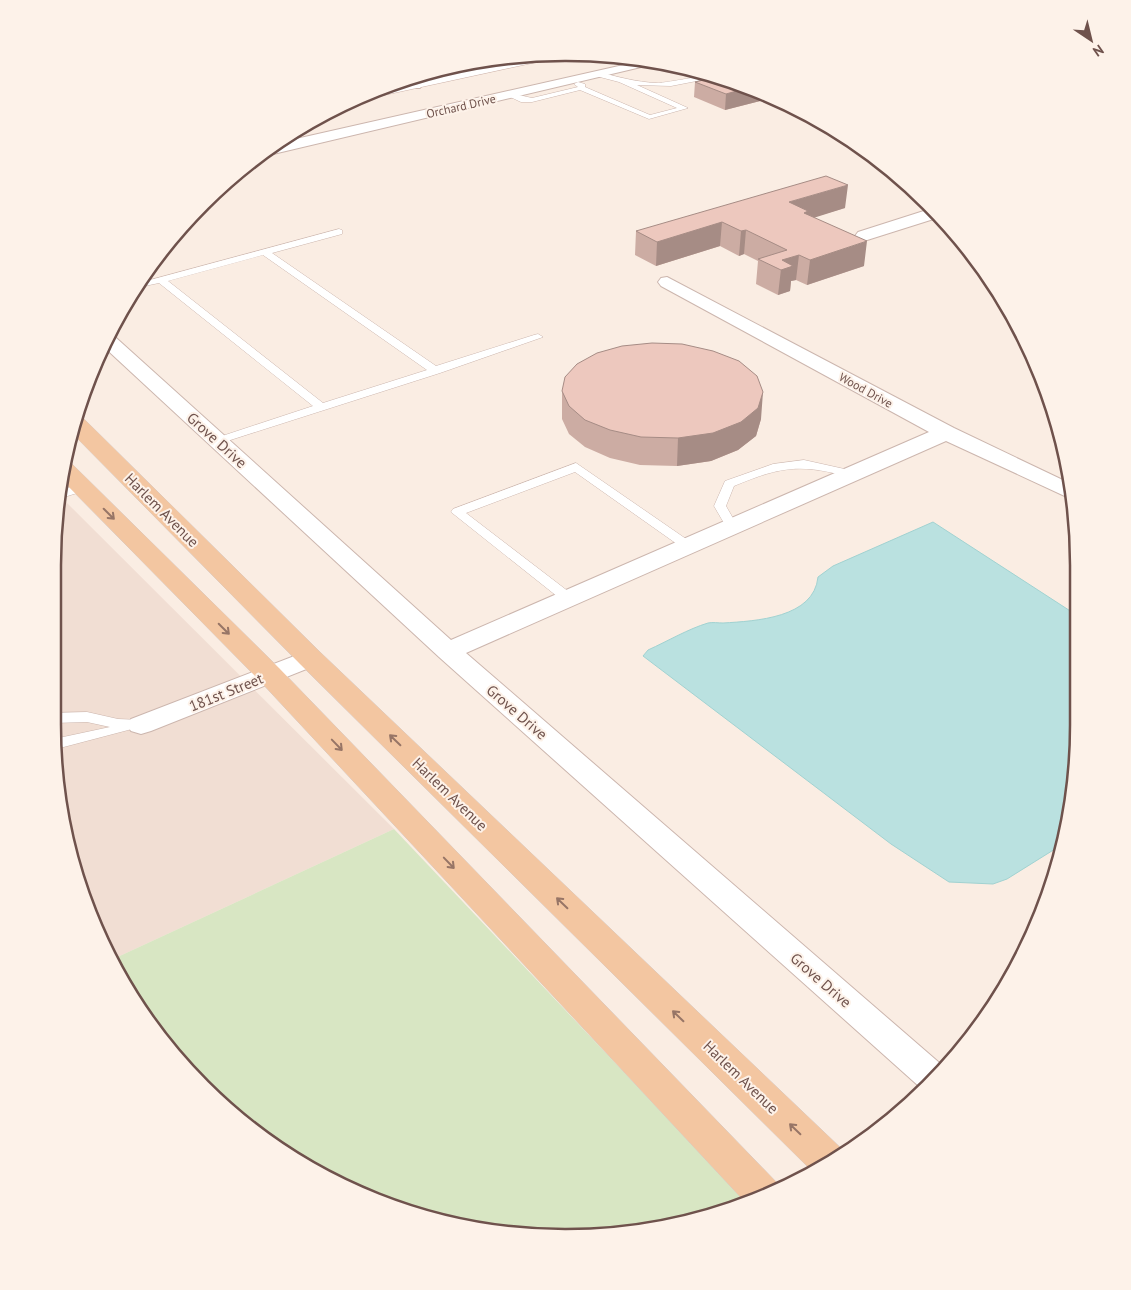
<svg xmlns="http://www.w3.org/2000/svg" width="1131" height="1290" font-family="'PT Sans',sans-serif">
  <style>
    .residential { fill: #f1ded3 }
    .green { fill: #d8e6c3 }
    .water { fill: #bae1e0; stroke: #a1d2d1 }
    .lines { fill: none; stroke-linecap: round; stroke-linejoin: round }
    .lane-casing { stroke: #ccb6ae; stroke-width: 1 }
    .street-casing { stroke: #ccb6ae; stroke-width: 2 }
    .secondary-casing { stroke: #cfb5ac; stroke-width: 1 }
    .primary-casing { stroke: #d4cbc9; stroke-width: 1 }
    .lane { fill: #fff; fill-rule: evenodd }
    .street { fill: #fff; fill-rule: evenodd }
    .secondary { fill: #fff; fill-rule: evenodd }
    .primary { fill: #f3c6a1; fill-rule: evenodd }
    .wall { fill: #ccaca3 }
    .shaded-wall { fill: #a68c85 }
    .building { fill: #edc8be; stroke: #a68c85 }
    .oneway { stroke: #977566 }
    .labels { text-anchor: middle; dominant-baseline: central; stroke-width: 4; stroke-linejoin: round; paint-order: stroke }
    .far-street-label { font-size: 12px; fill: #6f524c; stroke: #fdf2e9 }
    .street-label { font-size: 15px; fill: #6f524c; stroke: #fdf2e9 }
    .rim { fill: none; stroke: #6f524c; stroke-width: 2.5 }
  </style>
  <rect width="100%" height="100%" fill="#faede3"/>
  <path class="residential" d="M 61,497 L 394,829 L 111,960 L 106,952 L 70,857 L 53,725 Z"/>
  <path class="green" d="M 394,829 L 743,1198 L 747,1203 L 730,1210 L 599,1236 L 498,1233 L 369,1199 L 253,1132 L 180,1063 L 111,960 Z"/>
  <path class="water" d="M 933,522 L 1078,616 L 1078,725 L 1069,825 L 1063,844 L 1007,879 L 993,884 L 949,882 L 891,844 L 643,656 L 648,650 C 668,641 688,629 708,623 C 713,622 718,623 723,623 C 756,621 814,618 818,577 L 833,566 Z"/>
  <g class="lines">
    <defs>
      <path id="lane" d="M 599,72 C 618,77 636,82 656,83 C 671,83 707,73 717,77 L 671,86 L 637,85 L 688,108 L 649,119 L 580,90 L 532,102 L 521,102 L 506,95 L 510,93 L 532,98 L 578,87 L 574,84 L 578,82 L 585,84 L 585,87 L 650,115 L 677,108 L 619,82 L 596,76 Z
        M 339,229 L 342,230 L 342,234 L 272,253 L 436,366 L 534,335 L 538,334 L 543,337 L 440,373 L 221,443 L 213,443 L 213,439 L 313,406 L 159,283 L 135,288 L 139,283 ZM 263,255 L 427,370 L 323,403 L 168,281 Z
        M 804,460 L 858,472 L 860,474 L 854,478 C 802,464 784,465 734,486 L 726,506 L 738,527 L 736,530 L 728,530 L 714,506 L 725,481 L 773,464 Z
        M 576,463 L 692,543 L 694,546 L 692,549 L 684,549 L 575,472 L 466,513 L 573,595 L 575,598 L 573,601 L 563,601 L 451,512 L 453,509 Z
        M 83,483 L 87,484 L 89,487 L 87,490 L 61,498 L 61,490 Z
        M 87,712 L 118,719 L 141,720 L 148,725 L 141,730 L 132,729 L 56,749 L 54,739 L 110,727 L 87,722 L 53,723 L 53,713 Z"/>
      <path id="street" d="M 641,61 L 658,63 L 269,155 L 264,153 L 278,143 Z
        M 410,77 L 422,85 L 420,88 L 410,88 L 398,81 Z
        M 930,209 L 940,217 L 864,241 L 858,240 L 855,236 L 858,232 Z
        M 667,277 L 954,428 L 1067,482 L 1069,498 L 946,441 L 466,653 L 943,1066 L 922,1089 L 439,657 L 104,347 L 110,335 L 114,336 L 451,640 L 929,432 L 661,286 L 658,282 L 661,278 Z
        M 310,650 L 319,652 L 323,658 L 319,664 L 151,731 L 141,734 L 131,731 L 127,725 L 131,719 Z"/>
      <path id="secondary" d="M 558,55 L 551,59 L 366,99 L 361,98 L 386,86 L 527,56 Z"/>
      <path id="primary" d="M 76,416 L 82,417 L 320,652 L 845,1152 L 814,1173 L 300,664 L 71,432 Z
        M 64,460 L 70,462 L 279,668 L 781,1187 L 746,1203 L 259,680 L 62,480 Z"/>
    </defs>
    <use href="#lane" class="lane-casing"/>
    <use href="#street" class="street-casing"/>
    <use href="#secondary" class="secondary-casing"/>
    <use href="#primary" class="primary-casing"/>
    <use href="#lane" class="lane"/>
    <use href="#street" class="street"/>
    <use href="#secondary" class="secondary"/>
    <use href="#primary" class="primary"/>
  </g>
  <path class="wall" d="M 695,82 L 772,98 L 725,110 L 694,97 Z
    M 845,208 L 814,217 L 864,266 L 807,285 L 796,280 L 791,281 L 790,291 L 778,295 L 756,284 L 758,261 L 744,254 L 739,256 L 720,246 L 656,266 L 635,255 L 636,231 Z
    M 562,391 L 761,419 L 756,436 L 738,450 L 711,461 L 677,466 L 640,465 L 610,458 L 585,447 L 569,434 L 562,419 Z"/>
  <path class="shaded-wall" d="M 747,88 L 772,98 L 725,110 L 726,94 Z
    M 848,185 L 845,208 L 807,220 L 789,202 Z
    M 722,222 L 720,246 L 656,266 L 657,242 Z
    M 746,230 L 744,254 L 739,256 L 741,231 Z
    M 867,241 L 864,266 L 807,285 L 810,260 Z
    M 799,255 L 796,280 L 791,281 L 790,291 L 778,295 L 782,260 Z
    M 763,392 L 761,419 L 756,436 L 738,450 L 711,461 L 677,466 L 678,438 Z"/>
  <path class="building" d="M 716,77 L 747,88 L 726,94 L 695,82 Z
    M 826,176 L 848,185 L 789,202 L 808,211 L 804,213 L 867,241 L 810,260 L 799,255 L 782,260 L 793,266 L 781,270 L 758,259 L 787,250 L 746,230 L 741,231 L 722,222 L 657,242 L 636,231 Z
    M 652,343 L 682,344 L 713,351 L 739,361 L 757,376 L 763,392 L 758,408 L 741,422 L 713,433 L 678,438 L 641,437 L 610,430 L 585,420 L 569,406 L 562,391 L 565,377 L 577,364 L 597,353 L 622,346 Z"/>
  <defs><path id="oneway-shaft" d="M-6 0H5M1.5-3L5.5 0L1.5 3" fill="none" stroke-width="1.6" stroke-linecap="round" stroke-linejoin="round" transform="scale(1.25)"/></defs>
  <g class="oneway">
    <use href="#oneway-shaft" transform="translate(109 514) rotate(45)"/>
    <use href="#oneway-shaft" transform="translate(224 629) rotate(45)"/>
    <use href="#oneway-shaft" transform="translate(395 740) rotate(-136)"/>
    <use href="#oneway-shaft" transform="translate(337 745) rotate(46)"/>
    <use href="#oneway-shaft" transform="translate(449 863) rotate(46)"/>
    <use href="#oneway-shaft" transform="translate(562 903) rotate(-136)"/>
    <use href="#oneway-shaft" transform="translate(678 1016) rotate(-136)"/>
    <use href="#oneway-shaft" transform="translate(795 1129) rotate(-136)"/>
  </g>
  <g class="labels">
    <g class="far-street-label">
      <text transform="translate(461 106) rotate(-13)">Orchard Drive</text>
      <text transform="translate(866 390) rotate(29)">Wood Drive</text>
    </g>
    <g class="street-label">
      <text transform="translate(217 440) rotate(42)">Grove Drive</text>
      <text transform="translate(162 510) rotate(45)">Harlem Avenue</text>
      <text transform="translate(226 692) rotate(-22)">181st Street</text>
      <text transform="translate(517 712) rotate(41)">Grove Drive</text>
      <text transform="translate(450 794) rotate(44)">Harlem Avenue</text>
      <text transform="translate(821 980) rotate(41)">Grove Drive</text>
      <text transform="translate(741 1077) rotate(44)">Harlem Avenue</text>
    </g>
  </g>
  <path d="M0 0H1131V1290H0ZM565 61H566A504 504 0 0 1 1070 565V725A504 504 0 0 1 566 1229H565A504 504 0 0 1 61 725V565A504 504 0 0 1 565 61Z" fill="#fdf2e9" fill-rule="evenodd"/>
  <path class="rim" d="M565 61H566A504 504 0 0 1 1070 565V725A504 504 0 0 1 566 1229H565A504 504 0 0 1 61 725V565A504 504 0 0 1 565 61Z"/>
  <g transform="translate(1091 40) rotate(145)" stroke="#fdf2e9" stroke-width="4" paint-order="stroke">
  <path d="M0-4L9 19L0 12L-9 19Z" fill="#6f524c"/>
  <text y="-8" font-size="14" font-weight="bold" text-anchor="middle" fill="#6f524c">N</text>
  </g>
</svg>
